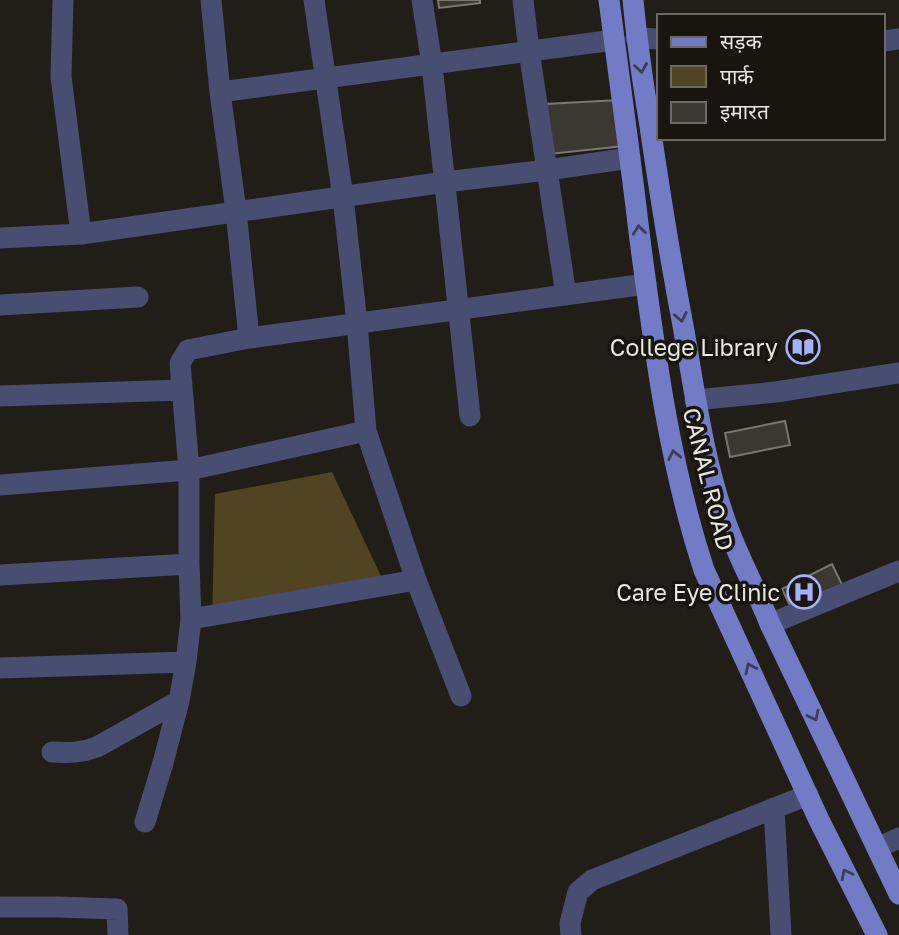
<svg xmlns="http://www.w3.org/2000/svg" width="899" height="935" font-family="'Golos Text','Noto Sans Devanagari',sans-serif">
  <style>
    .green { fill: #514421 }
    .building { fill: #3a3831; stroke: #7a776f; stroke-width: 2 }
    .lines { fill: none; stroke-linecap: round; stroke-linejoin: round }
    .minor { stroke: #484d72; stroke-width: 21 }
    .major { stroke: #727bc6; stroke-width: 21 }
    .oneway { stroke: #3b3e58 }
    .labels { text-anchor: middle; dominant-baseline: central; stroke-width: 7; stroke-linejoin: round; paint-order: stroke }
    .poi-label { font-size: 23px; fill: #e8e7e2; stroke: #17150e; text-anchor: end }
    .street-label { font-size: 23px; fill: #e8e7e2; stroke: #17150e }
  </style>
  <rect width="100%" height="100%" fill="#201e17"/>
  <path class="green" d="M 332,472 L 387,589 L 212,624 L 215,494 Z"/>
  <path class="building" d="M 438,0 L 480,0 L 480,3 L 439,8 Z
    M 619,100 L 624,146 L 549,154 L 546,104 Z
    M 785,421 L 790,445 L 730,457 L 725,433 Z
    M 832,564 L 844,589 L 794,614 L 782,589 Z"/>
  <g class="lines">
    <path class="minor" d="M 63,0 L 61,77 L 81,234
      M 211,0 L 220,92 L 236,211 L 249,338
      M 314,0 L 343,197 L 357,323 L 366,431 L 416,580 L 461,696
      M 422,0 L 432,65 L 470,416
      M 523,0 L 529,51 L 566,295
      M 636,38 L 659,39
      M 883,41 L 899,39
      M 220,92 L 614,40
      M 0,238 L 81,234 L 445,182 L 547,170 L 630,158
      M 0,305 L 138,297
      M 0,396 L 181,390
      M 695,400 L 776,392 L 899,373
      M 0,485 L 189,470 L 366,431
      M 0,575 L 189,564
      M 191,619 L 416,580
      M 770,624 L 899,571
      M 0,668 L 186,662
      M 52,752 C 69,753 81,753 97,747 L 179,701
      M 774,808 L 781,935
      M 145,822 L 163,763 L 179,701 L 186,662 L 191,619 L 189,564 L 189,470 L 180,363 L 188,350 L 249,338 L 646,284
      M 877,848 L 899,838
      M 0,907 L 58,907 L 117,909 L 118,935
      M 571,935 L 570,923 L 578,892 L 592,880 L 808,795"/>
    <path class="major" d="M 609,0 C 619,77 630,154 639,232 C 654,346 668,460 704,570 L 819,820 L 877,935
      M 633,0 C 637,42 643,84 650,126 C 660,195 671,263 684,331 C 695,393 703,457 724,517 C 736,554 756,588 770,624 L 899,894"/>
  </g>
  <defs><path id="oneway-chevron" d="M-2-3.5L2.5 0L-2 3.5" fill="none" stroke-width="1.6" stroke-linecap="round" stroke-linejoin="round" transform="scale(1.75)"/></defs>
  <g class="oneway">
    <use href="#oneway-chevron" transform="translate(641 68) rotate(81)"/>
    <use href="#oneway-chevron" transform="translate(639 230) rotate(-97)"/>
    <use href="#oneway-chevron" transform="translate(681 317) rotate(79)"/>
    <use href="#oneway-chevron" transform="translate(674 455) rotate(-102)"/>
    <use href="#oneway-chevron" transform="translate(750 668) rotate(-115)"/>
    <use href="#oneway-chevron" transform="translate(814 716) rotate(64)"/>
    <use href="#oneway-chevron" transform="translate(846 874) rotate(-117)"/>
  </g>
  <defs>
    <symbol id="library-ring" viewBox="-11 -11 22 22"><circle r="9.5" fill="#17150e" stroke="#a6b1fc" stroke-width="1.5"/><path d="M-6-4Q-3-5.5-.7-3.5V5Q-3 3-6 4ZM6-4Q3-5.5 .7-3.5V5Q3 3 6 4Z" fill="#a6b1fc"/></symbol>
    <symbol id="hospital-ring" viewBox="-11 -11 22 22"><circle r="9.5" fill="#17150e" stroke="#a6b1fc" stroke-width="1.5"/><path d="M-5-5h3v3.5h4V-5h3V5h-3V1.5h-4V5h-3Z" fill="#a6b1fc"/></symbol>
  </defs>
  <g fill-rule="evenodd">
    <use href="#library-ring" x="784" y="328" width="38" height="38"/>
    <use href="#hospital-ring" x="785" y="573" width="38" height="38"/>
  </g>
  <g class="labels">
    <g class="poi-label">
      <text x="778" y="347">College Library</text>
      <text x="780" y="592">Care Eye Clinic</text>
    </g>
    <g class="street-label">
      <text transform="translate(709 479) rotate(76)">CANAL ROAD</text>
    </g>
  </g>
  <rect x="657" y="14" width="228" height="126" fill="#17150e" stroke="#6b6963" stroke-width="2"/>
  <rect x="671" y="37" width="35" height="10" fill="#727bc6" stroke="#6b6963" stroke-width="2"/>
  <text x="720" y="49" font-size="21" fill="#e8e7e2">सड़क</text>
  <rect x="671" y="66" width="35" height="21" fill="#514421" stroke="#6b6963" stroke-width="2"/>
  <text x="720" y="84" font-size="21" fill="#e8e7e2">पार्क</text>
  <rect x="671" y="102" width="35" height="21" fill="#3a3831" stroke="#6b6963" stroke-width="2"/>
  <text x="720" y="119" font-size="21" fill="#e8e7e2">इमारत</text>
</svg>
